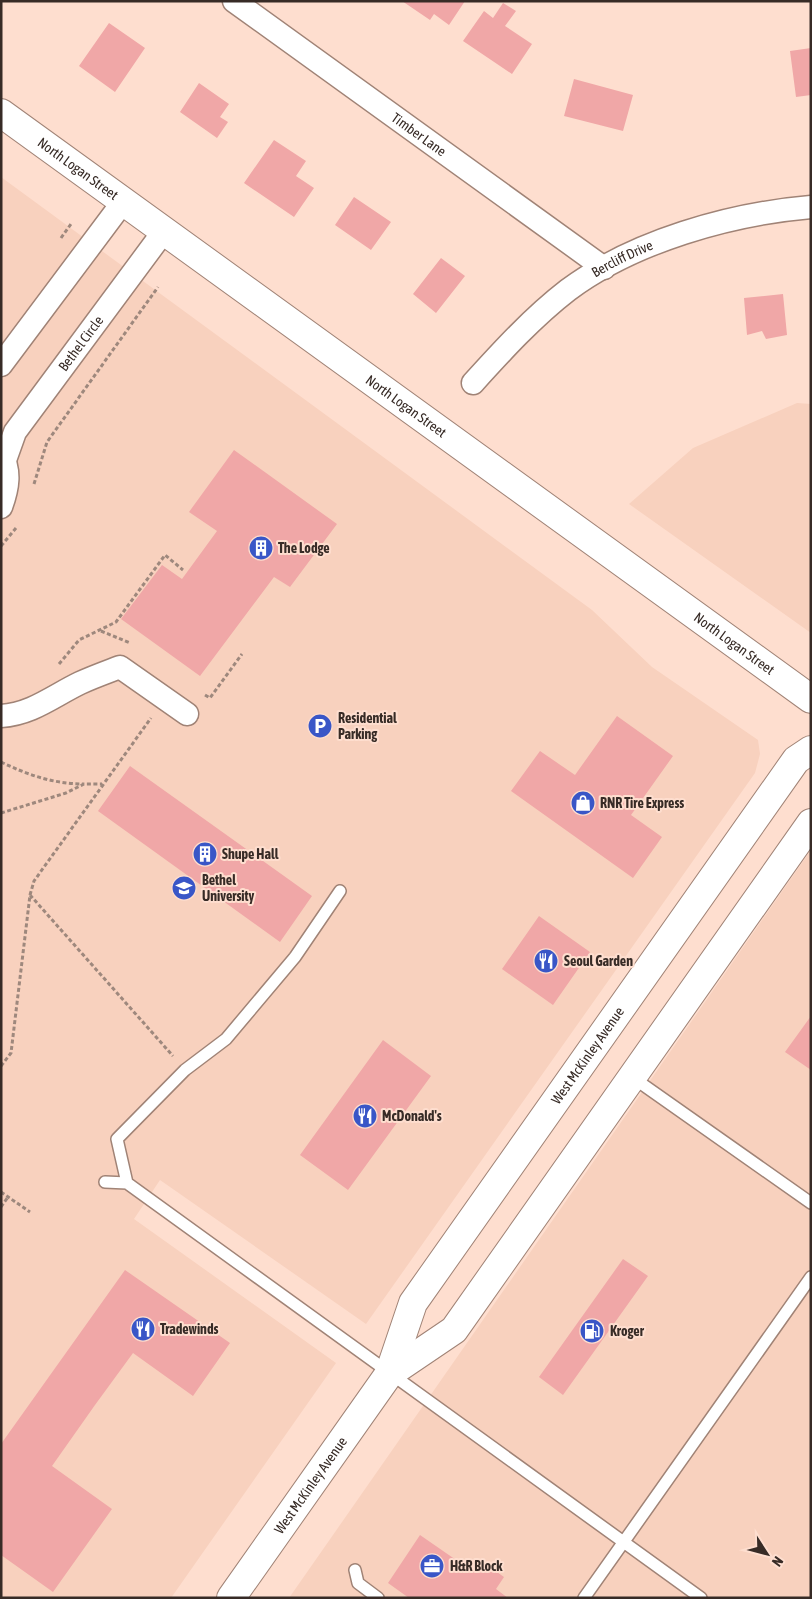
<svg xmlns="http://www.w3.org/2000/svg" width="812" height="1599" font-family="'Asap Condensed',sans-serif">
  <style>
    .built { fill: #f8d1be }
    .building { fill: #f0a7a7 }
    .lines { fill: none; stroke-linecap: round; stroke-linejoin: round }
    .lane-casing { stroke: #a08376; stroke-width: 14 }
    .street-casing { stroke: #a08376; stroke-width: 25 }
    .secondary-casing { stroke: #a08376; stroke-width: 30 }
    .primary-casing { stroke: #a08376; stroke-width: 30 }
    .path { stroke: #9e887d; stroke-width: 3; stroke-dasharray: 4 2.5; stroke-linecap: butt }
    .lane { stroke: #fff; stroke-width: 11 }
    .street { stroke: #fff; stroke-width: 22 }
    .secondary { stroke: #fff; stroke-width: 28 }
    .primary { stroke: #fff; stroke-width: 28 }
    .labels { text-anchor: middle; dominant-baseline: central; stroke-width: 4; stroke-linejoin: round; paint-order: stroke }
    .street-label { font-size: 14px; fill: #372b26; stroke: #fedecf }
    .poi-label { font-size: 14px; font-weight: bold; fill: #372b26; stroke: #fedecf; text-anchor: start }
  </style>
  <rect width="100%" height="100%" fill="#fedecf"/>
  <path class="built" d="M 1,177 L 592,610 L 652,667 L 758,740 L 760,754 L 755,773 L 366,1324 L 160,1180 L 134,1219 L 336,1363 L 171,1598 L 1,1598 Z
    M 797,403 L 811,404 L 811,633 L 629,504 L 693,448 Z
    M 811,850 L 811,1598 L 289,1598 Z"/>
  <path class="building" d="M 402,1 L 465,1 L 449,25 L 434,14 L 430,20 Z
    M 503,3 L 516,11 L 505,26 L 532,44 L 512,74 L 463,41 L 484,11 L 493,18 Z
    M 109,23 L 145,48 L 115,92 L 79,66 Z
    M 811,48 L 811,95 L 796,97 L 790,51 Z
    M 574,79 L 633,95 L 623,131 L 564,116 Z
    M 199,83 L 229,104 L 220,117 L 228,122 L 217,138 L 180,112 Z
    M 274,140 L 306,161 L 296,176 L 314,188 L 294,217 L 244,183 Z
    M 354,197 L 391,222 L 371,250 L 335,225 Z
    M 441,258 L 465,276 L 436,313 L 413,294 Z
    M 783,294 L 787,335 L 766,339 L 762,331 L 747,335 L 744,298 Z
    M 234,450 L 337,524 L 290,587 L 274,577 L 200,676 L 121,619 L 162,565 L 182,579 L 217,531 L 189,512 Z
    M 617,716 L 673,756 L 631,815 L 662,837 L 633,878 L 511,791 L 540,751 L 575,775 Z
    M 130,766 L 312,896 L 280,942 L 98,811 Z
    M 539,916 L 590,952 L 553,1005 L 502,969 Z
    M 811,1016 L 811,1070 L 785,1052 Z
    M 383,1040 L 431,1076 L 348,1190 L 300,1155 Z
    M 623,1259 L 648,1276 L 563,1395 L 539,1377 Z
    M 125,1270 L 230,1343 L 193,1396 L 133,1353 L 95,1405 L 52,1466 L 112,1509 L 53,1592 L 1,1555 L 1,1444 Z
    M 420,1535 L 472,1571 L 480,1560 L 504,1577 L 496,1589 L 508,1598 L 409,1598 L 388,1583 Z"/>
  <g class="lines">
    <defs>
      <path id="lane" d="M 340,891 L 295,957 L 226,1039 L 185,1070 L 117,1139 L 127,1183 L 701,1598
        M 632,1077 L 811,1203
        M 105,1182 L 127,1183
        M 355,1570 L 358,1583 L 378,1598
        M 584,1598 L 811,1277"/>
      <g id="street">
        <path id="s1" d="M 234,1 L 604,268"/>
        <path d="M 1,365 L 123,202"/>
        <path id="s2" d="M 473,383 C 502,351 533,317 568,290 C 634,241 730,214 811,207"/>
        <path d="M 1,453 C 11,471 8,488 1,507"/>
        <path id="s3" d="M 5,460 L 15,432 L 164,231"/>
        <path d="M 1,716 C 32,714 53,696 80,683 C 93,677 107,672 120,667 L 187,714"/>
      </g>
      <g id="secondary">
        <path id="s4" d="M 1,113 L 811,699"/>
      </g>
      <g id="primary">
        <path d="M 389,1374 L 454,1330 L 811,823"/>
        <path id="s5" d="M 231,1598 L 389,1374 L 413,1303 L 796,760 L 811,750"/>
      </g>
    </defs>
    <use href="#lane" class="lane-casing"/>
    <use href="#street" class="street-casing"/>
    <use href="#secondary" class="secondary-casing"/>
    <use href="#primary" class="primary-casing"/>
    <path class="path" d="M 61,238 L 71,224
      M 34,484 L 47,442 L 158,287
      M 1,546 L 16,528
      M 101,631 L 130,643
      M 59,664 L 79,640 L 116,622 L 165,555 L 183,570
      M 205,695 L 210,698 L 242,654
      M 1,762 C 28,775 54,784 84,784
      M 1,813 L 66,793 L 84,784 L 102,784
      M 30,895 L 173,1056
      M 1,1066 L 11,1053 L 30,895 L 34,881 L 151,718
      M 1,1192 L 30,1212
      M 1,1207 L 8,1197"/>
    <use href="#lane" class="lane"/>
    <use href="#street" class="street"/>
    <use href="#secondary" class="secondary"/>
    <use href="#primary" class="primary"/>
  </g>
  <defs>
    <symbol id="building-disc" viewBox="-11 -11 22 22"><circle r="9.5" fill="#3956c7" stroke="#fedecf"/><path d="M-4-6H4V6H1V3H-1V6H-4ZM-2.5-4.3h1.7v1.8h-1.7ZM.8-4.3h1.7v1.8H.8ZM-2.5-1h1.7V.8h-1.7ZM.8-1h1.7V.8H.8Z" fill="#fff"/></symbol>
    <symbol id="parking-disc" viewBox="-11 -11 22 22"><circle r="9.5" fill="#3956c7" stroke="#fedecf"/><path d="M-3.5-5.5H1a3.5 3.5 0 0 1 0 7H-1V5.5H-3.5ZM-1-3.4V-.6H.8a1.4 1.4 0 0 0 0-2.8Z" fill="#fff"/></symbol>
    <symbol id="shop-disc" viewBox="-11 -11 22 22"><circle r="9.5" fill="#3956c7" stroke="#fedecf"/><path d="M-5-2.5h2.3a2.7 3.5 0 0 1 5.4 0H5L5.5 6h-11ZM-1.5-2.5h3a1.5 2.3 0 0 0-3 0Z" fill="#fff"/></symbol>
    <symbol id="university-disc" viewBox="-11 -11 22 22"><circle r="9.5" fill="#3956c7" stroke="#fedecf"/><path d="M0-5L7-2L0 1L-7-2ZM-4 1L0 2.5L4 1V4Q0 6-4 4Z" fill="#fff"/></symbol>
    <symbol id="restaurant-disc" viewBox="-11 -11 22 22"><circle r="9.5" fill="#3956c7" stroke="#fedecf"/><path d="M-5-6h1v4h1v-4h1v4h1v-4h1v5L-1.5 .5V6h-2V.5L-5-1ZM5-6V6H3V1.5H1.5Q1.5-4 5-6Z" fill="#fff"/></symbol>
    <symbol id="fuel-disc" viewBox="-11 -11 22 22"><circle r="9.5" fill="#3956c7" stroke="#fedecf"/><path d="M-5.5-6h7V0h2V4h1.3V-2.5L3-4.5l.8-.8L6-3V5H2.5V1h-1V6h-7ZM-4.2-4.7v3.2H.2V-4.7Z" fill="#fff"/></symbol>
    <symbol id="office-disc" viewBox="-11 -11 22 22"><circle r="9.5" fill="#3956c7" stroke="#fedecf"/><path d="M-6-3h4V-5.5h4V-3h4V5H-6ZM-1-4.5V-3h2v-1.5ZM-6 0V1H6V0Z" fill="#fff"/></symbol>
  </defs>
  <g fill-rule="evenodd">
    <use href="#building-disc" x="247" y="534" width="28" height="28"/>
    <use href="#parking-disc" x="306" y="712" width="28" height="28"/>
    <use href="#shop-disc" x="569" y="789" width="28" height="28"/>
    <use href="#building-disc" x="191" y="840" width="28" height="28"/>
    <use href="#university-disc" x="170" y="874" width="28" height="28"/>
    <use href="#restaurant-disc" x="532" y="947" width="28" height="28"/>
    <use href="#restaurant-disc" x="351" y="1102" width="28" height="28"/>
    <use href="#restaurant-disc" x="129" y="1315" width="28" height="28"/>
    <use href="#fuel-disc" x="578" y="1317" width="28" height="28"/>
    <use href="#office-disc" x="418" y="1552" width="28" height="28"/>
  </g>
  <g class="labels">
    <g class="street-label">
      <text stroke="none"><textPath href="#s1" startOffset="228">Timber Lane</textPath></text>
      <text stroke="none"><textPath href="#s4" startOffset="95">North Logan Street</textPath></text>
      <text stroke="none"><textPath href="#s2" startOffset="196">Bercliff Drive</textPath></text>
      <text stroke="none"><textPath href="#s3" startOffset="140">Bethel Circle</textPath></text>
      <text stroke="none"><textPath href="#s4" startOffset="500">North Logan Street</textPath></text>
      <text stroke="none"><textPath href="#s4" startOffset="905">North Logan Street</textPath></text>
      <text stroke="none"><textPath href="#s5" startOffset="652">West McKinley Avenue</textPath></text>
      <text stroke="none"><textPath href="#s5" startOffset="138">West McKinley Avenue</textPath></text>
    </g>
    <g class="poi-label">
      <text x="278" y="548">The Lodge</text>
      <text x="338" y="718">Residential<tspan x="338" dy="16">Parking</tspan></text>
      <text x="600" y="803">RNR Tire Express</text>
      <text x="222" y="854">Shupe Hall</text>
      <text x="202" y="880">Bethel<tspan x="202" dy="16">University</tspan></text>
      <text x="564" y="961">Seoul Garden</text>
      <text x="382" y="1116">McDonald's</text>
      <text x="160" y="1329">Tradewinds</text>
      <text x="610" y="1331">Kroger</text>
      <text x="450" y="1566">H&amp;R Block</text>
    </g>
  </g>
  <rect width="812" height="1599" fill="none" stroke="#372b26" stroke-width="5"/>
  <g transform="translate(767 1554) rotate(126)" stroke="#fedecf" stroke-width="4" paint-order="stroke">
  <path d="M0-4L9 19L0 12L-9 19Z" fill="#372b26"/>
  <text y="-8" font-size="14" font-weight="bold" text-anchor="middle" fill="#372b26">N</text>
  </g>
</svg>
